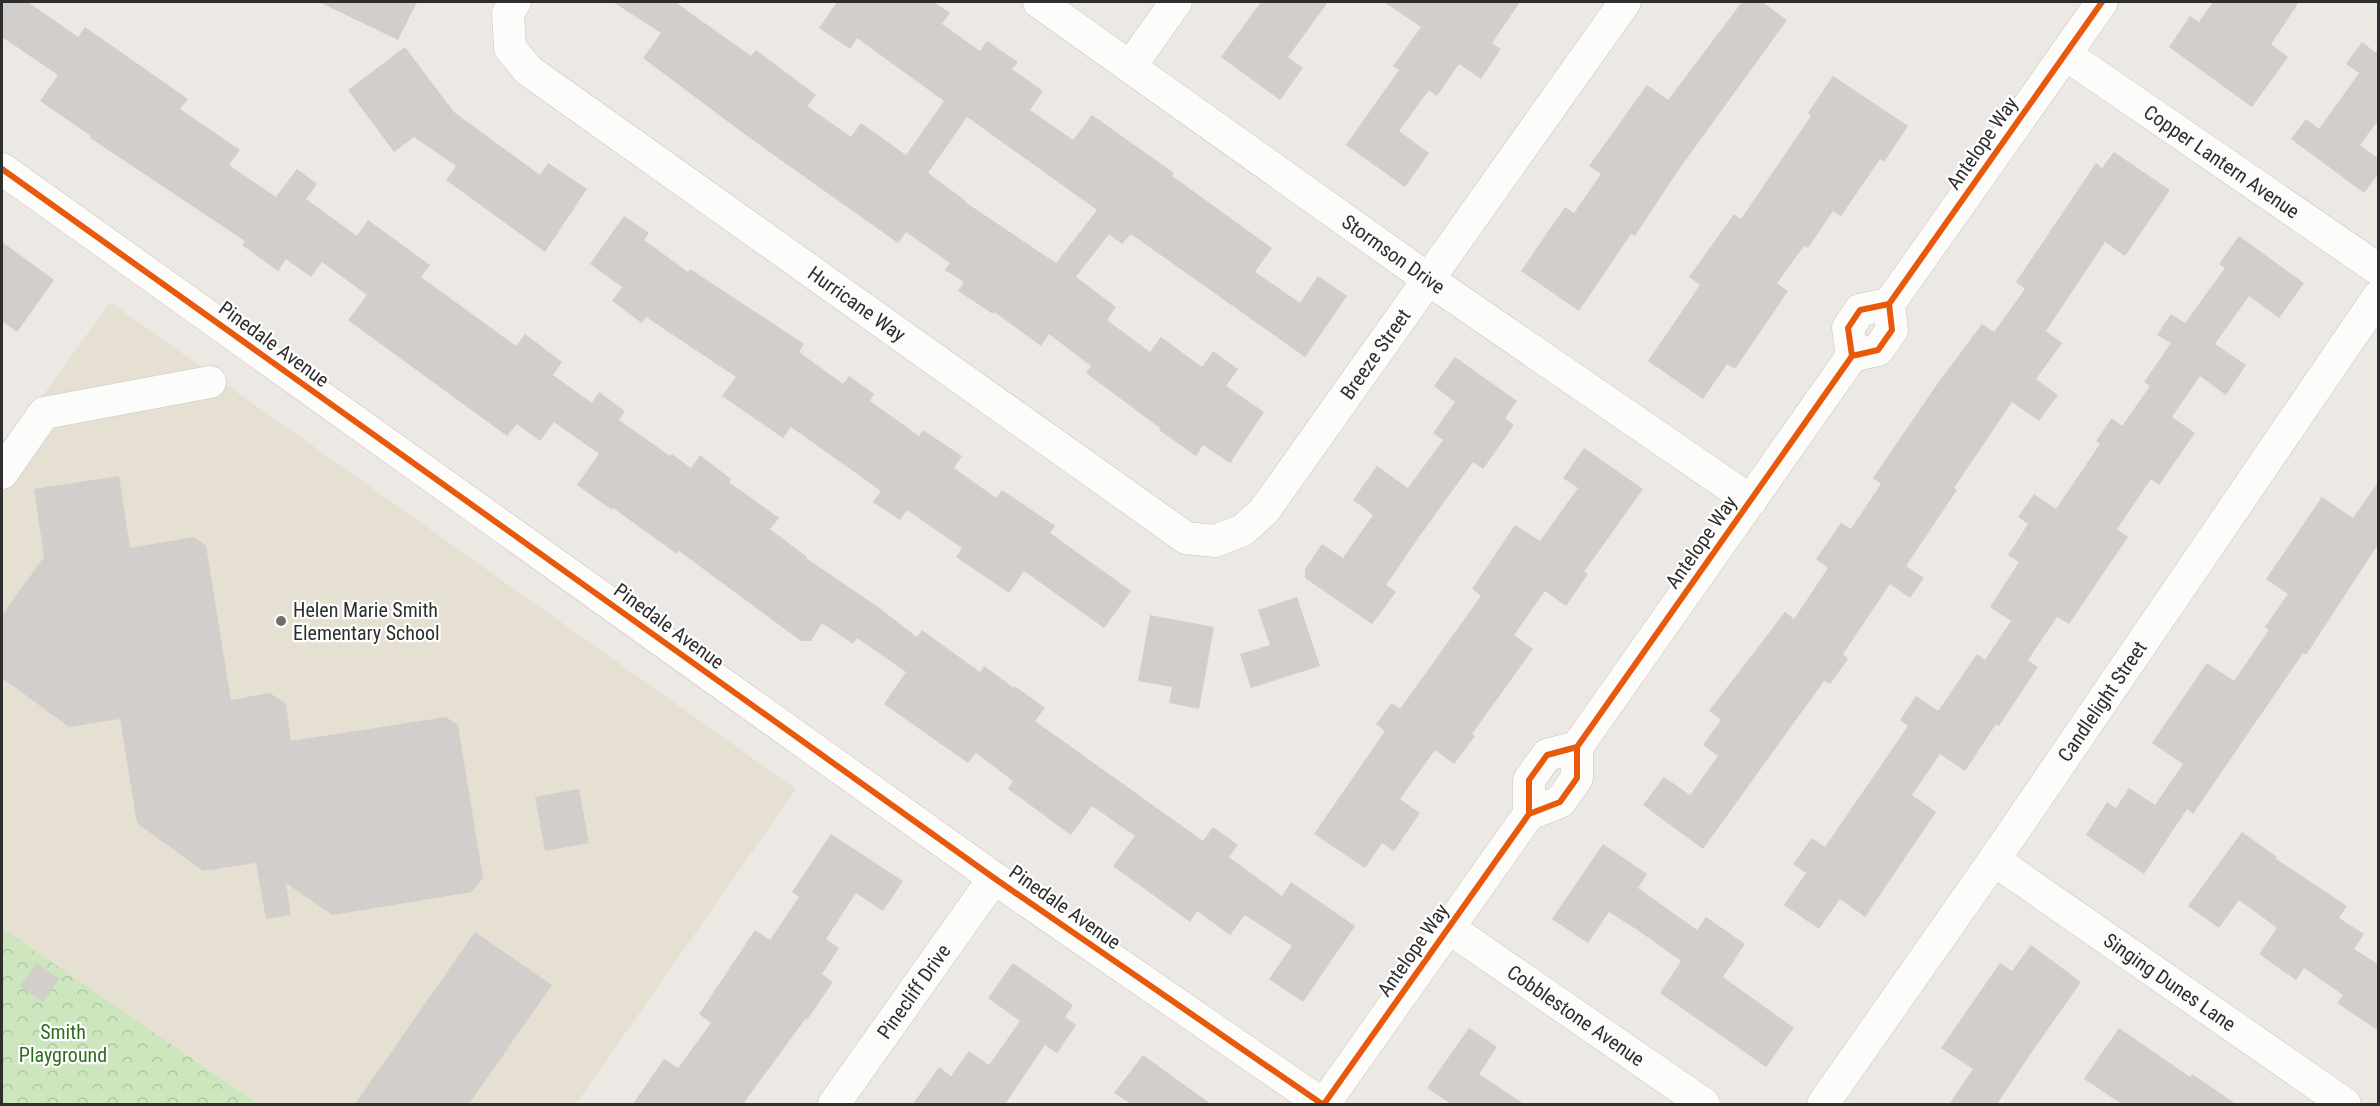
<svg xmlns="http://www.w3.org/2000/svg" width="2380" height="1106" font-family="'Roboto Condensed',sans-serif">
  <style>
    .education { fill: #e6e0d3 }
    .park { fill: url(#park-crowns) }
    .building { fill: #d1cecb; fill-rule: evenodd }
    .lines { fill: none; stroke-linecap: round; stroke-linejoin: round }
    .minor-casing { stroke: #c5c4c5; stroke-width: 33 }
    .minor { stroke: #fcfcfb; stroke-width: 32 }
    .cycleway-casing { stroke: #fff; stroke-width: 10 }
    .cycleway { stroke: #e8590c; stroke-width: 6 }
    .poi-dot { fill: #706f6e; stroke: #fff; stroke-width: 2 }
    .labels { text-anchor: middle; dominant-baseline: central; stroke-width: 4.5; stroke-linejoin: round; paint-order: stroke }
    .street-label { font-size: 20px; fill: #2e2e2e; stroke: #fff }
    .poi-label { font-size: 20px; fill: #2e2e2e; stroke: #fff; text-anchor: start }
    .park-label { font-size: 20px; fill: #2c6e1b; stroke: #fff }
  </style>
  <defs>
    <pattern id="park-crowns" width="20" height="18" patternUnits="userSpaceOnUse" patternTransform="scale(1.5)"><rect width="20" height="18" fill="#cee6be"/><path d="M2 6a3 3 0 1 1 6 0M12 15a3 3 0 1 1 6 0" fill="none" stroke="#b1c6a4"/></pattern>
  </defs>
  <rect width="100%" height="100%" fill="#ece8e4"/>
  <path class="education" d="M 110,302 L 796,789 L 576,1104 L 2,1104 L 2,453 Z"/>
  <path class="park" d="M 2,928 L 258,1104 L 2,1104 Z"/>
  <path class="building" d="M 2,2 L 28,2 L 78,37 L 85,27 L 188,99 L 180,109 L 240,150 L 229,165 L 276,197 L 297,169 L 317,184 L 306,199 L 357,236 L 368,220 L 430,265 L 421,277 L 516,346 L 525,334 L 562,362 L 553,375 L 592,403 L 599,392 L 625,411 L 619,420 L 670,456 L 672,454 L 691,468 L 700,455 L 731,479 L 729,482 L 779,518 L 770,529 L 807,557 L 806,558 L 878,607 L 917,637 L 922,630 L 980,672 L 984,666 L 1014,688 L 1015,686 L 1045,708 L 1035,721 L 1203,841 L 1213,827 L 1238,845 L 1229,857 L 1282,896 L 1291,882 L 1355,926 L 1303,1002 L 1269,979 L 1292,946 L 1245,915 L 1230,935 L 1197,911 L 1190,922 L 1113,866 L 1135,836 L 1092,806 L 1071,835 L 1008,789 L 1013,781 L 976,753 L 968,763 L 884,704 L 906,672 L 857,638 L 853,644 L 822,623 L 811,641 L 801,641 L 679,551 L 677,554 L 613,508 L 612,510 L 577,485 L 599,454 L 554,422 L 540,441 L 517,424 L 507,436 L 348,320 L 367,295 L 322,262 L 311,277 L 286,259 L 278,271 L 242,245 L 245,241 L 90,138 L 91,136 L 40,101 L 58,75 L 2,37 Z
    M 319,2 L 417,2 L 398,40 Z
    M 613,2 L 675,2 L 751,56 L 756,50 L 816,95 L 807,106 L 851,137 L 861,123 L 906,155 L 944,101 L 857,38 L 850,49 L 819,28 L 837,2 L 934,2 L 950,13 L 942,24 L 980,51 L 987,41 L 1018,62 L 1012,69 L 1043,91 L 1030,110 L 1073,140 L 1092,115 L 1174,173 L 1172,176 L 1272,248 L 1255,272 L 1300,303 L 1318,276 L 1347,296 L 1305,357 L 1131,234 L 1122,244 L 1109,234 L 1076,277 L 1116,307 L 1107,320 L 1150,352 L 1161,337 L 1202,367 L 1213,351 L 1238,369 L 1226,386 L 1264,412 L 1230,463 L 1203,445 L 1196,456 L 1159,430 L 1160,428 L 1086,373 L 1091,366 L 1049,334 L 1041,346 L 994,312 L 993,314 L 958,291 L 964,282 L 945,270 L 950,263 L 906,232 L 898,243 L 747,136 L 643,58 L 661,33 ZM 967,117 L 1097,210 L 1056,263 L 965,202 L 966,201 L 928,173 Z
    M 1261,2 L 1328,2 L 1288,57 L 1303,68 L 1280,100 L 1221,57 Z
    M 1384,2 L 1520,2 L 1492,43 L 1501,49 L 1481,79 L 1459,64 L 1437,96 L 1429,90 L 1399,131 L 1429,153 L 1405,187 L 1346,145 L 1399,70 L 1393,66 L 1421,27 Z
    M 1742,2 L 1762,2 L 1787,20 L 1677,172 L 1635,236 L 1631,234 L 1579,311 L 1521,271 L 1565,207 L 1574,213 L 1601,174 L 1589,166 L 1647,85 L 1668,100 Z
    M 2213,2 L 2299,2 L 2271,44 L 2288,57 L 2252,107 L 2169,47 L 2190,16 L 2199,22 Z
    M 2362,42 L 2375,52 L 2379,48 L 2379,119 L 2360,145 L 2379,159 L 2379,173 L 2364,193 L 2291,139 L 2306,119 L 2319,129 L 2359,73 L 2346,64 Z
    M 405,47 L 454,112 L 540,175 L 548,163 L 587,189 L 545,252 L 446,180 L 456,166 L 414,137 L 394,152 L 348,90 Z
    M 1833,76 L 1908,126 L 1884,162 L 1880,159 L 1841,216 L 1833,211 L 1808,248 L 1804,246 L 1777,283 L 1788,291 L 1735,369 L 1727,364 L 1703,399 L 1648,361 L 1700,285 L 1689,277 L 1734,214 L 1741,219 L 1811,116 L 1808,113 Z
    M 2114,152 L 2170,190 L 2125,256 L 2105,242 L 2046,331 L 2062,343 L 2036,379 L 2058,395 L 2039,421 L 2012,402 L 1954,488 L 1957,490 L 1906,566 L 1924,578 L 1910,598 L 1890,584 L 1843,654 L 1848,659 L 1830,684 L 1824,681 L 1703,849 L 1643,805 L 1664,777 L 1690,795 L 1718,756 L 1703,745 L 1721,720 L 1709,711 L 1785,612 L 1794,619 L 1828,568 L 1816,559 L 1841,523 L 1851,529 L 1881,484 L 1873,478 L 1938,383 L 1982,324 L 1994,332 L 2025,289 L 2016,282 L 2096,163 L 2102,168 Z
    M 624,216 L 649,233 L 644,240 L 688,272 L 690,269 L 804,344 L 799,352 L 843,384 L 849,376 L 874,394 L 870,401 L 919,436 L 923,430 L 962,456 L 954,468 L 996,498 L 1002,490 L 1055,526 L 1050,533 L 1131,591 L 1104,628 L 1024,571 L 1009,593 L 956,557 L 962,548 L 907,510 L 900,520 L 873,502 L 881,491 L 791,427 L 783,438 L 722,396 L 736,377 L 646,317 L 642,323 L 612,301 L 622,287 L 590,264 Z
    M 2239,236 L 2304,283 L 2279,318 L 2249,296 L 2215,344 L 2246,365 L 2226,395 L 2200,376 L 2172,417 L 2195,433 L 2159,485 L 2151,479 L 2117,529 L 2128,537 L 2069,624 L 2057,617 L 2028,660 L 2038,667 L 1999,726 L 1996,724 L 1965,771 L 1940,754 L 1912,795 L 1936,812 L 1865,917 L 1840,899 L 1819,929 L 1784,905 L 1806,873 L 1793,864 L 1812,838 L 1825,847 L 1908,726 L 1900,720 L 1916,696 L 1938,711 L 1977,654 L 1985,660 L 2011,621 L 1990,607 L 2019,562 L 2008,555 L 2028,524 L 2018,517 L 2034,494 L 2056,509 L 2100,444 L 2096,441 L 2112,418 L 2122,426 L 2150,386 L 2144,382 L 2171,343 L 2157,335 L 2171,314 L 2185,323 L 2225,268 L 2219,264 Z
    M 2,242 L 54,280 L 17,332 L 2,321 Z
    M 1455,357 L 1517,401 L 1505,418 L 1514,425 L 1483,469 L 1473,462 L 1419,537 L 1386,585 L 1396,592 L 1372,624 L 1305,578 L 1305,569 L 1322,544 L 1343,558 L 1373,515 L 1353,500 L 1377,466 L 1408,488 L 1443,440 L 1433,433 L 1455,402 L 1434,386 Z
    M 1584,448 L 1643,489 L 1584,572 L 1588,574 L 1566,606 L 1545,591 L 1514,635 L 1533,649 L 1472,734 L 1475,736 L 1454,764 L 1435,750 L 1400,799 L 1420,813 L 1394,851 L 1382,843 L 1365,868 L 1314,834 L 1385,731 L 1376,724 L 1392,703 L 1400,709 L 1481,596 L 1472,589 L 1515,525 L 1540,541 L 1578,488 L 1563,478 Z
    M 119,476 L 130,548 L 194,537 L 206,546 L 231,700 L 270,693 L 286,704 L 291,741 L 446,717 L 458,725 L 483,878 L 472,892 L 332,915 L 286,883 L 291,915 L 266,919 L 256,863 L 203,871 L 137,823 L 120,719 L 69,727 L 2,678 L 2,615 L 44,557 L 34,489 Z
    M 2379,481 L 2379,543 L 2306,655 L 2303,653 L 2193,814 L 2187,809 L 2144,874 L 2086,835 L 2107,802 L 2116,808 L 2129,788 L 2155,805 L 2183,764 L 2152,743 L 2207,663 L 2234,681 L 2269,630 L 2265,627 L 2288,594 L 2266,579 L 2322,497 L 2353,518 Z
    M 1297,597 L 1320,666 L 1251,688 L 1240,654 L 1270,645 L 1258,610 Z
    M 1150,615 L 1214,627 L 1199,709 L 1169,703 L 1172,687 L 1138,681 Z
    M 579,789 L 589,843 L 545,851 L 535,797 Z
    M 2242,832 L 2277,857 L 2276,859 L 2347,906 L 2339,918 L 2364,934 L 2354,949 L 2379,965 L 2379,1031 L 2337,1003 L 2343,995 L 2304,968 L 2296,980 L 2259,954 L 2277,928 L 2239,900 L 2219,928 L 2188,906 Z
    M 831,834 L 903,881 L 883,911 L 856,893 L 826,939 L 839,948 L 822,974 L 833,982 L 807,1020 L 806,1018 L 743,1104 L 633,1104 L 664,1059 L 678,1068 L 711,1023 L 699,1014 L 755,930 L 770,940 L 799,897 L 792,892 Z
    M 1603,844 L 1647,874 L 1638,888 L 1697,930 L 1706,917 L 1745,944 L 1723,977 L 1794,1028 L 1766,1067 L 1660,993 L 1681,961 L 1639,931 L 1609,912 L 1588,943 L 1552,919 Z
    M 475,932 L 552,985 L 469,1104 L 355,1104 Z
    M 2031,945 L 2081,982 L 2029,1056 L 1997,1104 L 1949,1104 L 1973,1069 L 1941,1048 L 2000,963 L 2012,971 Z
    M 37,963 L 59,979 L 43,1002 L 20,986 Z
    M 1013,963 L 1073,1005 L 1065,1017 L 1076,1025 L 1057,1053 L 1045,1045 L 1005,1104 L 913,1104 L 939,1067 L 951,1076 L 969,1051 L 989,1065 L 1020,1021 L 988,998 Z
    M 1469,1028 L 1497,1047 L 1479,1074 L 1524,1104 L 1451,1104 L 1427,1088 Z
    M 2119,1028 L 2190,1077 L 2192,1074 L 2236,1104 L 2122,1104 L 2084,1079 Z
    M 1143,1055 L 1211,1104 L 1131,1104 L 1114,1093 Z"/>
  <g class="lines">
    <defs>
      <g id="minor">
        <path id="s1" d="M 515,2 L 508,13 L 510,48 L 528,70 L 1186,538 L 1215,541 L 1243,530 L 1264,511 L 1625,2"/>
        <path id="s2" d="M 1039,2 L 1428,279 L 1751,501"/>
        <path id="s3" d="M 2065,54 L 2378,269"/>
        <path d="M 1130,67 L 1176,2"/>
        <path d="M 2,169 L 994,878 L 1322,1104"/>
        <path d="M 1852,356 L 1848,328 L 1860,310 L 1889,304"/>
        <path d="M 2,473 L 44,413 L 210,382"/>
        <path d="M 1529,814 L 1529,780 L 1547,755 L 1577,747"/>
        <path id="s4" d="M 1994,860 L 2345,1104"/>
        <path id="s5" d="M 1449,928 L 1704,1104"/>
        <path id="s6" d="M 834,1104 L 994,878"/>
        <path d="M 1324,1104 L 1529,814 L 1560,802 L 1577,778 L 1577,747 L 1852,356 L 1878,350 L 1892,330 L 1889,304 L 2102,2"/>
        <path id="s7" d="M 1823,1104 L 1994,860 L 2378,297"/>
      </g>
    </defs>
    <use href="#minor" class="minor-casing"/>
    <use href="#minor" class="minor"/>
    <defs>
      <path id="cycleway" d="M 2,169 L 994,878 L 1322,1104
        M 1852,356 L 1848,328 L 1860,310 L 1889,304
        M 1529,814 L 1529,780 L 1547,755 L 1577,747
        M 1324,1104 L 1529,814 L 1560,802 L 1577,778 L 1577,747 L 1852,356 L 1878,350 L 1892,330 L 1889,304 L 2102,2"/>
    </defs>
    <use href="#cycleway" class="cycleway-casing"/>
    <use href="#cycleway" class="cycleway"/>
  </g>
  <circle class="poi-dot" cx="281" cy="621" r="6"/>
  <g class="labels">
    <g class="street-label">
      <text transform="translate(1982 143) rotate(-55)">Antelope Way</text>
      <text stroke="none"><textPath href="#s3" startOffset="190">Copper Lantern Avenue</textPath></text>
      <text stroke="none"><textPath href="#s2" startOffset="435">Stormson Drive</textPath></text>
      <text stroke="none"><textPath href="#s1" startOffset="480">Hurricane Way</textPath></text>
      <text transform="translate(274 344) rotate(36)">Pinedale Avenue</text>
      <text stroke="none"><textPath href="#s1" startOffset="1164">Breeze Street</textPath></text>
      <text transform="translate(1701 542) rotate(-55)">Antelope Way</text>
      <text transform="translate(669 626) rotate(36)">Pinedale Avenue</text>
      <text stroke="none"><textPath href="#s7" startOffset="490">Candlelight Street</textPath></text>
      <text transform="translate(1065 907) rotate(35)">Pinedale Avenue</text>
      <text transform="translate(1413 950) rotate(-55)">Antelope Way</text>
      <text stroke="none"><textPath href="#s4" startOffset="214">Singing Dunes Lane</textPath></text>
      <text stroke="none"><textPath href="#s6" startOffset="138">Pinecliff Drive</textPath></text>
      <text stroke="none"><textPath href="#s5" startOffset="154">Cobblestone Avenue</textPath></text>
    </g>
    <g class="poi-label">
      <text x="293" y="610">Helen Marie Smith<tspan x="293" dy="23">Elementary School</tspan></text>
    </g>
    <g class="park-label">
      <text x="63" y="1032">Smith<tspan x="63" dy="23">Playground</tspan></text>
    </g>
  </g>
  <rect width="2380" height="1106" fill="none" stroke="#2e2e2e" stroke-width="6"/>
</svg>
